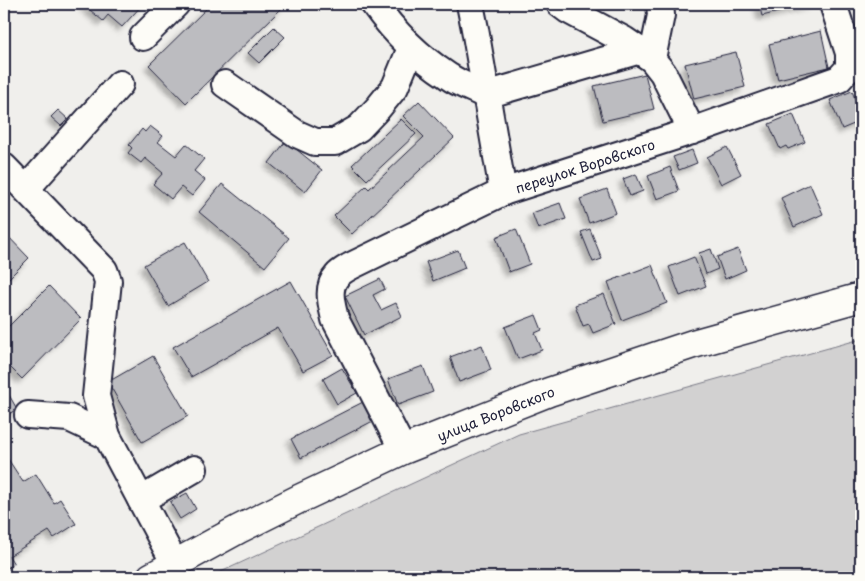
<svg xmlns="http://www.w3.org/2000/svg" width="865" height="581" font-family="'Playpen Sans',sans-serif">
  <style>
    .green { fill: #d2d1d1; stroke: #7a7a86 }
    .building { fill: #bcbcc0; stroke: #22223b; filter: url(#shadow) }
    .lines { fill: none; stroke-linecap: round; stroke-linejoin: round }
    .minor-casing { stroke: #22223b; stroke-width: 30 }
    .major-casing { stroke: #22223b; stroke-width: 31 }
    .minor { stroke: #fdfcf7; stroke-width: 26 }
    .major { stroke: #fdfcf7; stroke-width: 28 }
    .labels { text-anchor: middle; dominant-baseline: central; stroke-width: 4; stroke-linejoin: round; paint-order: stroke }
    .street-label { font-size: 14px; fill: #22223b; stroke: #fdfcf7 }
  </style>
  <defs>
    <filter id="shadow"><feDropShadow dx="-4.5" dy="4.5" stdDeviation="2.5" flood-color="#0004"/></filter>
  </defs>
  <rect width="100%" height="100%" fill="#f0efec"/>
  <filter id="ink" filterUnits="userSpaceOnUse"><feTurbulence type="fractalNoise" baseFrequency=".02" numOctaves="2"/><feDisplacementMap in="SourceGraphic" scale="10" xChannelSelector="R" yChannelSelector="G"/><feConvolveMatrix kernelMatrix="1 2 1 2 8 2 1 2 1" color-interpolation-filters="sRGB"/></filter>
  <g filter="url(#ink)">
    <path class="green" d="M 861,339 L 861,577 L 210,577 L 519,434 Z"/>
    <path class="building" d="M 83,4 L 143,4 L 122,27 L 108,15 L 103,21 Z
      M 211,4 L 286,4 L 186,103 L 149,65 Z
      M 759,4 L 812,4 L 762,16 Z
      M 274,27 L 285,37 L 259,63 L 248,53 Z
      M 821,31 L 829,67 L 778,79 L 769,44 Z
      M 736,52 L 745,87 L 694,99 L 685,64 Z
      M 645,74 L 654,109 L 603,121 L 594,86 Z
      M 852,91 L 861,114 L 861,121 L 842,129 L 830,100 Z
      M 419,101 L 454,138 L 352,234 L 334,216 L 366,186 L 369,189 L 424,137 L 403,116 Z
      M 58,110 L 68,119 L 61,126 L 51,117 Z
      M 793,114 L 805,142 L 788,149 L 786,146 L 780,149 L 769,124 Z
      M 401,119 L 416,134 L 367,180 L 352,165 Z
      M 150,126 L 163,136 L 158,142 L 176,156 L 186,144 L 204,159 L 194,171 L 205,180 L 192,196 L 181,187 L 171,199 L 153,184 L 163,173 L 145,158 L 141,163 L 128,153 L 132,148 L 129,145 L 142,129 L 145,132 Z
      M 286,141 L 322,170 L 305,192 L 269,163 Z
      M 727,147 L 741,174 L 721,184 L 707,157 Z
      M 692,150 L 697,163 L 679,170 L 673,157 Z
      M 670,167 L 679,191 L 657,199 L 648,176 Z
      M 636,174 L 643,191 L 630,196 L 623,179 Z
      M 222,184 L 289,238 L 265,267 L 199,212 Z
      M 810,184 L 823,214 L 794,227 L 781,198 Z
      M 607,189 L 616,213 L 589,223 L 580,199 Z
      M 560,203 L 566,219 L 538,229 L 532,213 Z
      M 516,229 L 530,264 L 509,272 L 496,237 Z
      M 590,229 L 602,259 L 593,262 L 581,232 Z
      M 4,232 L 29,258 L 4,283 Z
      M 185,242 L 208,282 L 168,306 L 144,265 Z
      M 711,249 L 718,269 L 706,274 L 699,253 Z
      M 738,249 L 746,270 L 725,279 L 717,257 Z
      M 458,250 L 465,268 L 433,281 L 426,262 Z
      M 694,257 L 706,286 L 680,296 L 669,267 Z
      M 652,265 L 667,303 L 622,320 L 608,282 Z
      M 380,279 L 385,289 L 373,295 L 381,310 L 396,303 L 402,316 L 364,335 L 345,296 Z
      M 291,281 L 333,355 L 303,371 L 278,328 L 191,377 L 173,347 Z
      M 49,286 L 81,319 L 22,379 L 4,361 L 4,331 Z
      M 604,294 L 616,324 L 593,333 L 589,324 L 583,326 L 575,305 Z
      M 536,315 L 542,330 L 535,333 L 542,350 L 518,359 L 505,327 Z
      M 482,345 L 491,370 L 459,382 L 450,357 Z
      M 153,356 L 188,416 L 142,442 L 108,382 Z
      M 423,366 L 433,392 L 398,405 L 388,379 Z
      M 342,368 L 357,393 L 337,404 L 323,379 Z
      M 4,388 L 5,388 L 17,409 L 4,417 Z
      M 363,402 L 373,421 L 301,458 L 291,439 Z
      M 6,456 L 23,482 L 36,474 L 54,503 L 60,499 L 76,524 L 54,538 L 49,531 L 9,556 L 14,564 L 4,570 L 4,457 Z
      M 187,493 L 196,509 L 180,519 L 170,502 Z"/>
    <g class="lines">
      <defs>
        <g id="minor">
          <path d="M 374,4 C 394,32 419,57 448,76 C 459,84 474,89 486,95 L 640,50"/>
          <path d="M 470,4 L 475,29 L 503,192"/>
          <path d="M 560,4 L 568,10 L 624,40 L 652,59 L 663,73 L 692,131"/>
          <path d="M 143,37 L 176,4"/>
          <path d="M 652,59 L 661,15 L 660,4"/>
          <path d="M 225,84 L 297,134 L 315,142 L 335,142 L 359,128 L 378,108 L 395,87 L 411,48"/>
          <path d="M 4,167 L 104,270 L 108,281 L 96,396 L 107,436 L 175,564"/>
          <path d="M 26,189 L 120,84"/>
          <path d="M 28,415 L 69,418 L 107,436"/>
          <path id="s1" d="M 403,450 L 335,319 C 332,305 326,288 337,276 C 340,272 346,269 351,266 L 503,192 L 692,131 L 839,79 L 849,68 L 849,53 L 833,4"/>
          <path d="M 141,500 L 194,469"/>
        </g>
        <g id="major">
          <path id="s2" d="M 151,577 L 239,529 L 299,499 L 403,450 L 549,392 L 693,344 L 861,297"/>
        </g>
      </defs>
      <use href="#minor" class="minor-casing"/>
      <use href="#major" class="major-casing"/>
      <use href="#minor" class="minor"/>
      <use href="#major" class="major"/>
    </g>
  </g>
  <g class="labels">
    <g class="street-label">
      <text stroke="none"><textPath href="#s1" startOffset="465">переулок Воровского</textPath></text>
      <text stroke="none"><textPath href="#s2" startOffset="382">улица Воровского</textPath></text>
    </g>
  </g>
  <rect width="865" height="581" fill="none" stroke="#fdfcf7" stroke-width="20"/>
  <rect x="10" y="10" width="845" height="561" fill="none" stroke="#22223b" stroke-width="2" filter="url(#ink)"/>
</svg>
